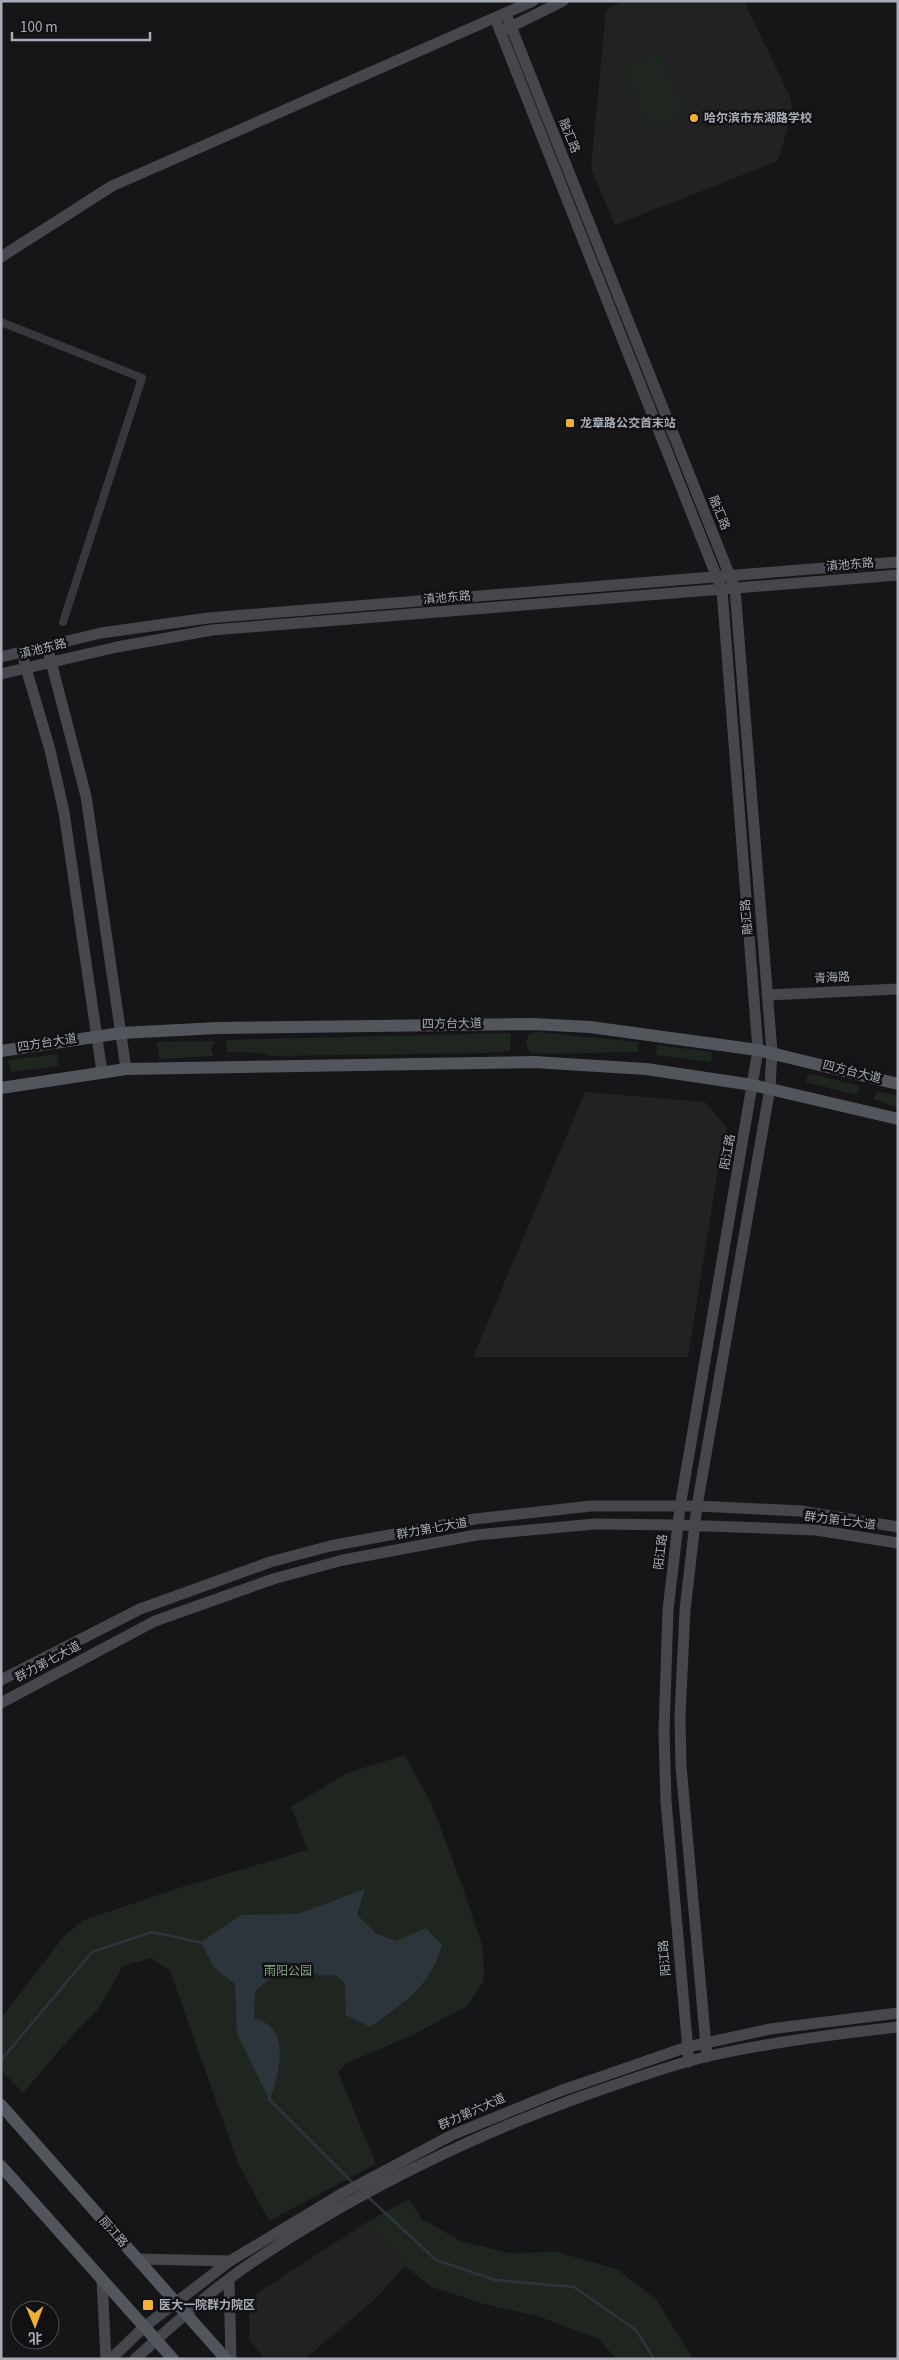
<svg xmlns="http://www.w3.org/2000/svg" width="899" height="2360" font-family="'Source Sans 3','Noto Sans SC',sans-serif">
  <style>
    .built { fill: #222225 }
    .green { fill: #1e261f }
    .water { fill: #2c353c }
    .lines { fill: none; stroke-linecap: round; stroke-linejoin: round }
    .stream { stroke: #2c353c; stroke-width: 2.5 }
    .street { stroke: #37383d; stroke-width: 8 }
    .secondary { stroke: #45474d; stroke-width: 11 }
    .primary { stroke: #53555c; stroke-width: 12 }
    .poi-dot { fill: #f2b134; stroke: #111113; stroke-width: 2 }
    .labels { text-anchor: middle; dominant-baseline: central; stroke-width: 5; stroke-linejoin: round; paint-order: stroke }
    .poi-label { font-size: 12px; font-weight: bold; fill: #a8adb8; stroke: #111113; text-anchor: start }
    .street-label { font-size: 12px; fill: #a8adb8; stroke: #111113 }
    .park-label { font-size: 12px; fill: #7fa381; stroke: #111113 }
  </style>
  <rect width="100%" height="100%" fill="#161618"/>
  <path class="built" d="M 624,1 L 744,1 L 790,97 L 793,110 L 778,161 L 615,225 L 591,169 L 606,10 Z
    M 585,1092 L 705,1102 L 727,1128 L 716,1182 L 688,1357 L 473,1357 Z
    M 367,2222 L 405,2266 L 376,2298 L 305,2359 L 265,2359 L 249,2340 L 250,2298 Z"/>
  <path class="green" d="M 659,53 L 687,113 L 650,129 L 622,69 Z
    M 537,1032 L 638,1042 L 638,1052 L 540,1054 L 530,1052 L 526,1043 L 528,1035 Z
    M 511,1033 L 510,1051 L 487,1053 L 270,1056 L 261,1053 L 227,1052 L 226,1040 Z
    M 214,1041 L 211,1049 L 213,1056 L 159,1059 L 157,1042 Z
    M 657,1045 L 712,1052 L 711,1062 L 656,1055 Z
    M 57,1054 L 59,1066 L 11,1072 L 8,1060 Z
    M 808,1073 L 859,1086 L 857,1095 L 806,1082 Z
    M 878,1091 L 898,1096 L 898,1108 L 873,1099 Z
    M 405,1755 L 431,1803 L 462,1885 L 483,1948 L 484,1981 L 467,2006 L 413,2035 L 347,2063 L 338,2072 L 376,2164 L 269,2221 L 238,2163 L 170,1971 L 151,1958 L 123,1966 L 99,2008 L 76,2031 L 23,2093 L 1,2070 L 1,2018 L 65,1935 L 84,1920 L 185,1886 L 308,1850 L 291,1807 L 347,1773 Z
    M 409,2199 L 422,2219 L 461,2241 L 509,2253 L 557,2252 L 617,2269 L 656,2299 L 693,2359 L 616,2359 L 599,2339 L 537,2316 L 484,2304 L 432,2287 L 405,2266 L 367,2222 Z"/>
  <path class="water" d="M 365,1889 L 357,1915 L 377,1934 L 396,1941 L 426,1928 L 442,1945 C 430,1987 404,2003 370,2027 L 346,2015 L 345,1983 L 335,1975 C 313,1978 316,1970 300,1968 C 283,1965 268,1981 255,1991 L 254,2018 C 259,2020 267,2023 271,2027 C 288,2045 276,2080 270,2101 L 237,2034 L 235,1984 L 214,1968 L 201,1942 L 241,1915 L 298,1914 Z"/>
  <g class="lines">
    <path class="stream" d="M 1,2060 L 92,1952 L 152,1932 L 203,1943
      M 269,2099 L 353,2183
      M 368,2197 L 436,2260 L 495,2280 L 574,2287 L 636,2330 L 654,2359"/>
    <path class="street" d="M 1,322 L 142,378 L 63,622"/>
    <path class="secondary" d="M 506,14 L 735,589 L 772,1052 L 770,1088 L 697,1506 L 685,1610 L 680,1716 L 681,1766 L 707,2057
      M 495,18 L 722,590 L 758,1050 L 680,1507 L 668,1610 L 664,1732 L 666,1801 L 689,2062
      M 504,30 L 563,1
      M 1,257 L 112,186 L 533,1
      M 49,654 L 86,796 L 126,1069
      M 1,657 L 101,633 L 208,618 L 898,562
      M 24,661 L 50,750 L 64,812 L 102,1072
      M 1,674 L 117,647 L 212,630 L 898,575
      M 767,995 L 898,989
      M 1,1680 L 140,1609 L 270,1562 L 330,1546 L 475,1519 L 591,1506 L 697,1506 L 801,1511 L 898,1527
      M 1,1703 L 155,1621 L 273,1579 L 343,1560 L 476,1535 L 595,1524 L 678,1525 L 816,1530 L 898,1543
      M 137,2259 L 230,2261
      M 102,2280 L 106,2359
      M 229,2280 L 231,2359
      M 111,2359 L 144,2327 L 230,2261 L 343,2193 L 452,2135 L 560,2091 L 687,2047 L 770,2029 L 898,2013
      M 135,2359 C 174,2324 213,2288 257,2259 C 358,2192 469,2137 583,2096 C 624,2082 666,2066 709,2056 C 771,2042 834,2034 898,2027"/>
    <path class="primary" d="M 1,1051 L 121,1033 L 218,1028 L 533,1024 L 590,1027 L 758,1050 L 898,1084
      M 1,1088 L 126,1069 L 534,1062 L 646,1069 L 753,1085 L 898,1119
      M 1,2105 L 226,2359
      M 1,2166 L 173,2359"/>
  </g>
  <g class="poi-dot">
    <circle cx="694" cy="118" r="5"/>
    <rect x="565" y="418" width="10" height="10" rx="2.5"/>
    <rect x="142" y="2299" width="12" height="12" rx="2.5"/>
  </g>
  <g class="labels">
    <g class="poi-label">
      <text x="704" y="118">哈尔滨市东湖路学校</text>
      <text x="580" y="423">龙章路公交首末站</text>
      <text x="159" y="2305">医大一院群力院区</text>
    </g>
    <g class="street-label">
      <text transform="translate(569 136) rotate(68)">融汇路</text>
      <text transform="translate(719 513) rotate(68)">融汇路</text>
      <text transform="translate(850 565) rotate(-5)">滇池东路</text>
      <text transform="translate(447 598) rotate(-5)">滇池东路</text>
      <text transform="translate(43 649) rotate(-14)">滇池东路</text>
      <text transform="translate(747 917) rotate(-95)">融汇路</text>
      <text transform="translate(832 978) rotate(-3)">青海路</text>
      <text transform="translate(452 1024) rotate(-1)">四方台大道</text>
      <text transform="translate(47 1043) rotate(-9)">四方台大道</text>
      <text transform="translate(852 1072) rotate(14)">四方台大道</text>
      <text transform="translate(728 1152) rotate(-80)">阳江路</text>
      <text transform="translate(840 1521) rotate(7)">群力第七大道</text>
      <text transform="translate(432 1529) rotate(-10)">群力第七大道</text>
      <text transform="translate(661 1552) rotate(-83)">阳江路</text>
      <text transform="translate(48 1662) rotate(-28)">群力第七大道</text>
      <text transform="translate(665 1958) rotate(-95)">阳江路</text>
      <text transform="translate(472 2112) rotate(-24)">群力第六大道</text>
      <text transform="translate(113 2232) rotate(49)">丽江路</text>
    </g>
    <g class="park-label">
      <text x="288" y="1971">雨阳公园</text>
    </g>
  </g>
  <rect width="899" height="2360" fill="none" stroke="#a8adb8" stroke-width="5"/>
  <g transform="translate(35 2325) rotate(179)"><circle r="24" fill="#111113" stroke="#4d4f55"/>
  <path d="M0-4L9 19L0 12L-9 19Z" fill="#f2b134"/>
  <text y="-8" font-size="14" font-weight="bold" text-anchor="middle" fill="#a8adb8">北</text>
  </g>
  <path d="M12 32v8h138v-8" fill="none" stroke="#a8adb8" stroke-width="2.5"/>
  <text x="20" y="32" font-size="15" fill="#a8adb8" stroke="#111113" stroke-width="4" paint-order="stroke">100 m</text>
</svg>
